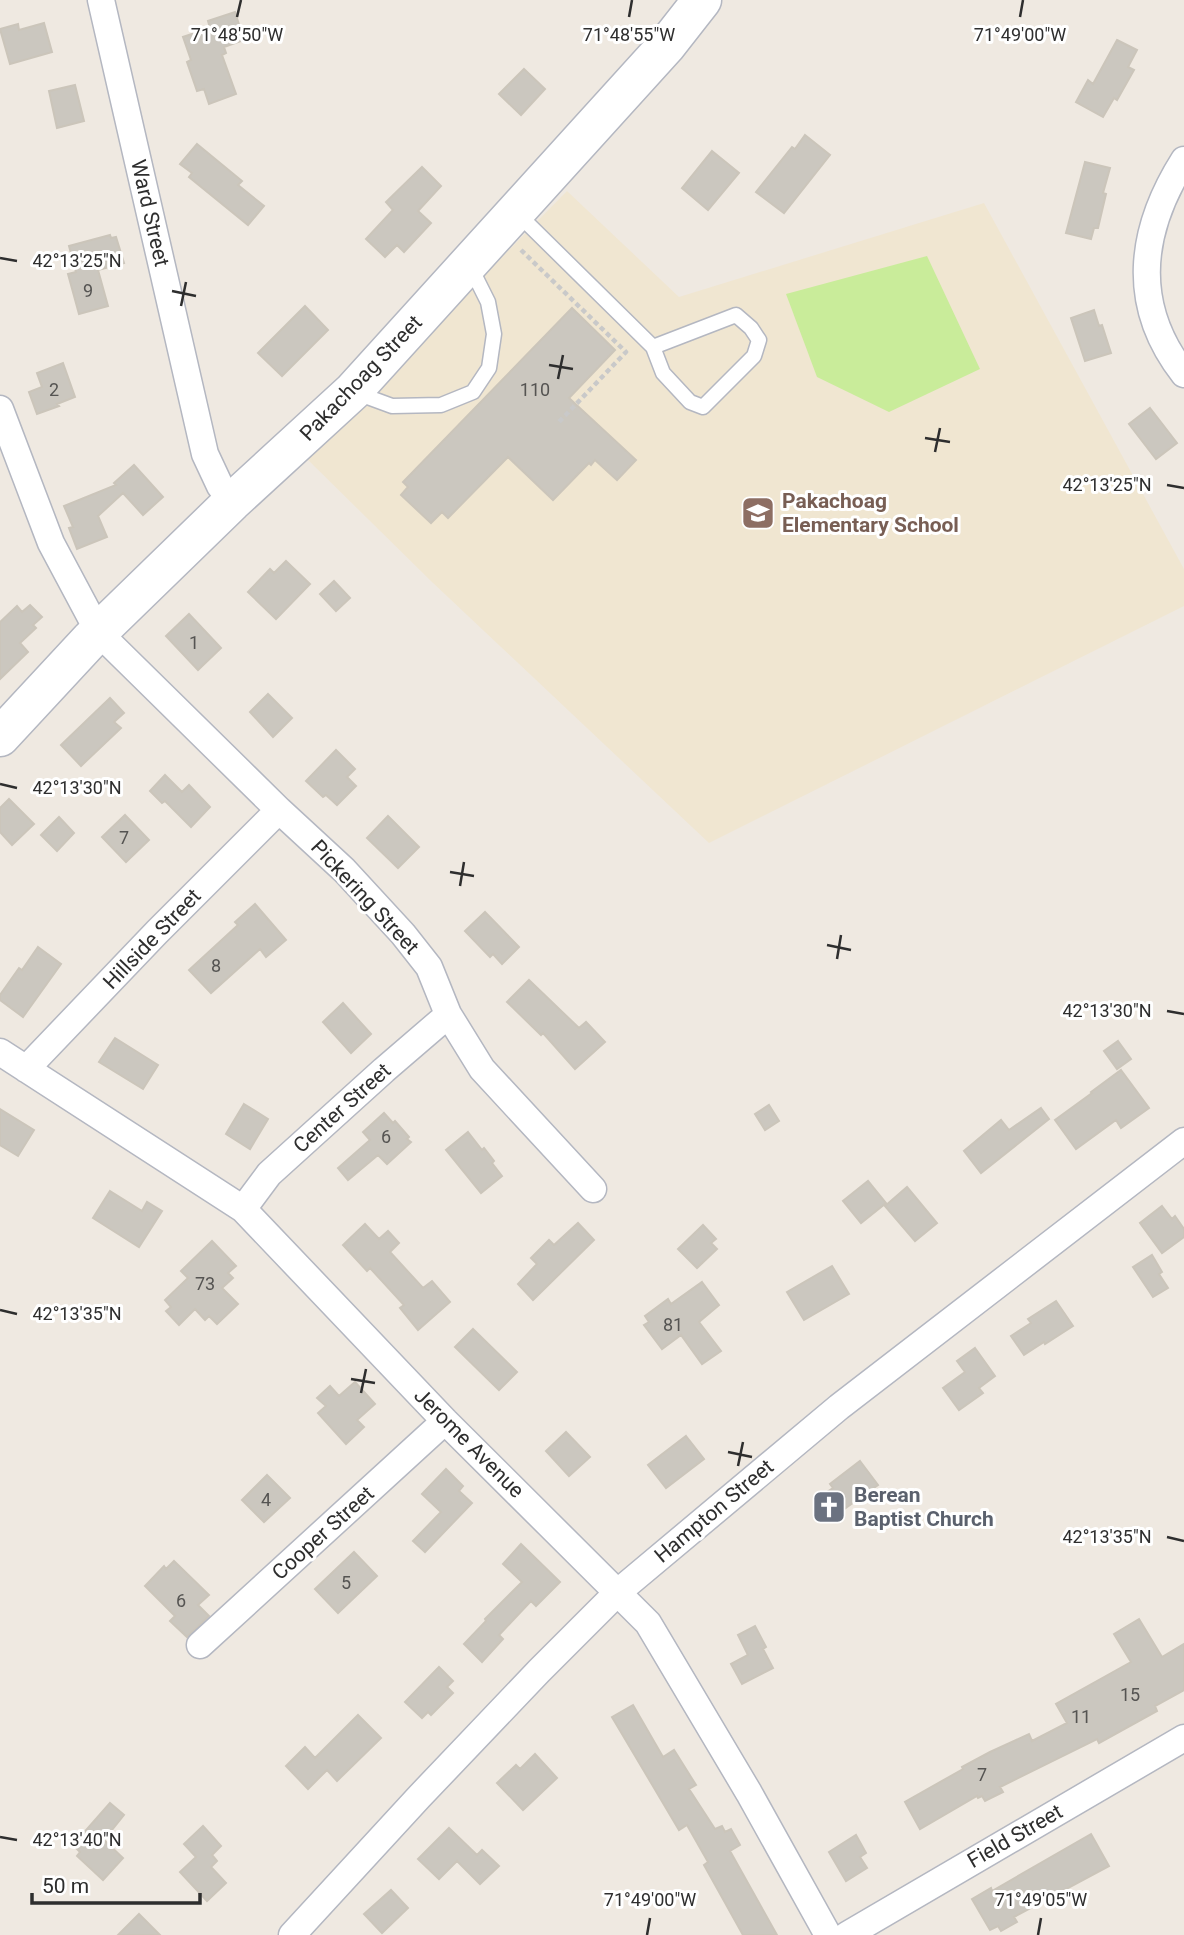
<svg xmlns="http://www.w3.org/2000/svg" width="1184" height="1935" font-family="Roboto,sans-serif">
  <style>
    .education { fill: #f0e6d1 }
    .pitch { fill: #c9ec9a }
    .building { fill: #cbc7bf; stroke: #cbc5ba; stroke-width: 2 }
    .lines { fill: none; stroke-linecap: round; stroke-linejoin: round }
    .lane-casing { stroke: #b4b7c1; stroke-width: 17 }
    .street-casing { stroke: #b4b7c1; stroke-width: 29 }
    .secondary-casing { stroke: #b4b7c1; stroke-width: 41 }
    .path { stroke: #c9c9c9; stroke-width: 4.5; stroke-dasharray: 5 3.5; stroke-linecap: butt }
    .lane { stroke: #fff; stroke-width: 14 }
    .street { stroke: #fff; stroke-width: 26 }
    .secondary { stroke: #fff; stroke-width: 38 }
    .ticks { fill: none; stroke: #2e2e2e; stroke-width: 2.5 }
    .labels { text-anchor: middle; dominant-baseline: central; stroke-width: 6; stroke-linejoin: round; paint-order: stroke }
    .number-label { font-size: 18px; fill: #555452 }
    .street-label { font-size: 21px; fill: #2e2e2e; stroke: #fff }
    .education-label { font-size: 21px; font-weight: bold; fill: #785e54; stroke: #fff; text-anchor: start }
    .worship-label { font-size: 21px; font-weight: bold; fill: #5b616d; stroke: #fff; text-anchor: start }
    .ticks-label { font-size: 18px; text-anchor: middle; fill: #2e2e2e; stroke: #fff; stroke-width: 6; stroke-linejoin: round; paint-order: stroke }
  </style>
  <rect width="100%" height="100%" fill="#efe9e1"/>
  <path class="education" d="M 567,191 L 679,297 L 984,203 L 1184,569 L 1184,606 L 709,843 L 432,582 L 305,457 Z"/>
  <path class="pitch" d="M 927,256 L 980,369 L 889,412 L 817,377 L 786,294 Z"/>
  <path class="building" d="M 235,12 L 244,40 L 224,47 L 226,53 L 222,55 L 236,94 L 209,104 L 204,89 L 197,91 L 187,62 L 191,60 L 183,37 L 210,28 L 208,21 Z
    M 44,23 L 52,52 L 10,64 L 0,29 L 18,24 L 19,30 Z
    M 1117,40 L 1137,50 L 1128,67 L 1134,70 L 1117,100 L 1114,98 L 1103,117 L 1076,102 L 1088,80 L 1093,84 Z
    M 524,69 L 545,89 L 521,115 L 499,94 Z
    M 75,85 L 84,121 L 57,128 L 49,91 Z
    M 805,135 L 830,155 L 784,213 L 756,192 L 792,147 L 795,149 Z
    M 197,144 L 242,181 L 238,185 L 264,206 L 248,225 L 189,177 L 192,173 L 180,164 Z
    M 712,151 L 739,173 L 708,210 L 682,188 Z
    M 1085,162 L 1110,168 L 1103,193 L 1106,194 L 1098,228 L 1094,228 L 1091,239 L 1066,233 Z
    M 422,167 L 441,186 L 418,211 L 431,223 L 404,252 L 397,245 L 385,257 L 366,239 L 393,210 L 386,202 Z
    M 110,235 L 111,238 L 116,237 L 124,263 L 98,270 L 108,306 L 79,314 L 68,274 L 76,272 L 69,246 Z
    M 305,306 L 328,330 L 282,376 L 258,353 Z
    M 572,308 L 615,350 L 569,398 L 636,460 L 617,480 L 595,460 L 591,465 L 589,463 L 553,500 L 508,457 L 448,518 L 442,512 L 431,523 L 401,495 L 408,487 L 403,482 Z
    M 1094,310 L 1099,326 L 1102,325 L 1111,353 L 1085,361 L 1071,318 Z
    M 63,363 L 75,397 L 57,404 L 59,406 L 37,414 L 29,392 L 42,387 L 37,373 Z
    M 1150,408 L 1177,443 L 1156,459 L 1129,424 Z
    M 134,465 L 163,497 L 143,515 L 123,493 L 98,516 L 107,537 L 77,549 L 69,528 L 73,527 L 64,506 L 116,485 L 114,483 Z
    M 286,561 L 310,584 L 276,619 L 248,592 L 270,569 L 274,573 Z
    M 334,581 L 350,598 L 336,611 L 320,594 Z
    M 30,605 L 42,617 L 33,625 L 36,628 L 20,643 L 28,652 L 0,679 L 0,622 L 17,606 L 22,612 Z
    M 189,614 L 221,648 L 198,670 L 166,636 Z
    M 268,694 L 292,718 L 273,737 L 250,712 Z
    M 110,698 L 124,713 L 114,722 L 121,728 L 81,766 L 61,745 Z
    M 336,750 L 355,769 L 347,777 L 356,786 L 337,805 L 326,795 L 323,797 L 306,781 Z
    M 165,775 L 182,792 L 189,785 L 210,807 L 191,827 L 165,801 L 162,803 L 150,791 Z
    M 9,799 L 34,824 L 12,845 L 0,832 L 0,808 Z
    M 125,815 L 149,840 L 126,862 L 102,837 Z
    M 388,816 L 419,847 L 398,868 L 367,838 Z
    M 59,817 L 74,833 L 57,851 L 41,835 Z
    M 255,904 L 286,940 L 266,957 L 260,949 L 211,993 L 189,970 L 238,925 L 235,922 Z
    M 485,912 L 519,947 L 502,964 L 493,954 L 490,957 L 465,931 Z
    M 38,947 L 61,964 L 23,1017 L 0,1000 L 0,995 L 19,968 L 22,970 Z
    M 529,980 L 579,1028 L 586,1022 L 605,1042 L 575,1069 L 543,1033 L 541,1035 L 507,1002 Z
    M 343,1003 L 371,1034 L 351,1053 L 323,1022 Z
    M 115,1038 L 158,1065 L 143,1089 L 99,1062 Z
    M 1118,1041 L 1131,1059 L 1117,1069 L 1104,1051 Z
    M 1121,1070 L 1149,1108 L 1121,1128 L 1116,1120 L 1076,1149 L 1055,1120 L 1092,1093 L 1091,1092 Z
    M 244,1104 L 268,1119 L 250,1149 L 226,1134 Z
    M 769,1105 L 779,1121 L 765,1130 L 755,1114 Z
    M 1041,1108 L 1049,1119 L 981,1173 L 964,1151 L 1001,1120 L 1009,1130 Z
    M 0,1109 L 34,1130 L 18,1156 L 0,1145 Z
    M 384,1113 L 393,1123 L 395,1121 L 409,1137 L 407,1139 L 411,1142 L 387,1164 L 378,1155 L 348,1180 L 338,1168 L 370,1140 L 363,1132 Z
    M 468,1132 L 482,1150 L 484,1148 L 494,1161 L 492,1163 L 502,1176 L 481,1193 L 446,1150 Z
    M 868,1181 L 886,1203 L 861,1223 L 843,1201 Z
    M 907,1187 L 937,1223 L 915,1241 L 885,1206 Z
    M 110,1191 L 142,1211 L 147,1202 L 162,1211 L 139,1247 L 93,1218 Z
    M 1162,1206 L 1172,1219 L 1175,1216 L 1184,1229 L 1184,1237 L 1162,1253 L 1140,1223 Z
    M 578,1223 L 594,1240 L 533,1300 L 518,1284 L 537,1264 L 531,1258 L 549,1240 L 554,1245 Z
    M 365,1224 L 379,1239 L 388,1231 L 399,1243 L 390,1252 L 423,1288 L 432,1281 L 450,1302 L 418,1330 L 400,1308 L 404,1305 L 370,1268 L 367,1271 L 343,1245 Z
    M 703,1225 L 716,1239 L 711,1243 L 717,1249 L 697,1268 L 678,1249 Z
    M 212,1241 L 236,1266 L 228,1273 L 233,1278 L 222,1288 L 238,1304 L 217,1324 L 209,1316 L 205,1320 L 195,1309 L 179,1325 L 166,1311 L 171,1307 L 165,1300 L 188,1278 L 181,1271 Z
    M 1152,1255 L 1162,1272 L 1159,1274 L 1168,1288 L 1153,1297 L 1133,1267 Z
    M 832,1266 L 849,1294 L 804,1320 L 787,1292 Z
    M 702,1282 L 719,1305 L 699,1322 L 721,1351 L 702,1364 L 681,1335 L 662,1349 L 644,1325 L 649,1322 L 645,1316 L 668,1299 L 671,1304 Z
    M 1056,1301 L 1073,1326 L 1045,1344 L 1044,1342 L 1024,1355 L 1011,1336 L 1031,1323 L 1028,1319 Z
    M 473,1329 L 517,1372 L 499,1390 L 455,1347 Z
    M 975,1348 L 995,1376 L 979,1388 L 983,1393 L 959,1410 L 943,1388 L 965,1372 L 957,1361 Z
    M 355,1382 L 375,1404 L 357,1420 L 364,1427 L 346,1444 L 318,1413 L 326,1406 L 317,1398 L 330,1386 L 339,1396 Z
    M 566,1432 L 590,1457 L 569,1476 L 546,1451 Z
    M 686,1436 L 704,1459 L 666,1488 L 648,1465 Z
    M 860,1461 L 878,1485 L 836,1515 L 821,1496 L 833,1488 L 830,1484 Z
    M 446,1469 L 463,1486 L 459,1491 L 472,1503 L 425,1552 L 413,1541 L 441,1512 L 422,1494 Z
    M 267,1475 L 290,1498 L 264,1522 L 242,1500 Z
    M 521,1544 L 560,1582 L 536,1606 L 531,1601 L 499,1635 L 503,1639 L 482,1662 L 464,1644 L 486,1621 L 485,1619 L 522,1582 L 503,1564 Z
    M 354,1552 L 377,1576 L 338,1613 L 315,1589 Z
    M 174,1561 L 209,1595 L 198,1605 L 209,1616 L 187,1637 L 170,1621 L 175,1616 L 145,1586 L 164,1566 L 166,1569 Z
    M 1139,1619 L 1162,1657 L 1184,1644 L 1184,1690 L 1155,1706 L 1157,1711 L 1099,1743 L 1097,1739 L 1000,1787 L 1003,1792 L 985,1801 L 982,1796 L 978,1798 L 977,1796 L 920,1829 L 905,1802 L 963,1769 L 962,1767 L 990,1752 L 1029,1734 L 1032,1741 L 1067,1723 L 1056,1704 L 1131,1662 L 1114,1634 Z
    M 755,1626 L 766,1647 L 763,1649 L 773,1668 L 742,1684 L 731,1664 L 748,1655 L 738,1635 Z
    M 439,1667 L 453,1681 L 447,1687 L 453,1693 L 431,1715 L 428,1712 L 422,1718 L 405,1702 Z
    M 633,1705 L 663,1757 L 674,1750 L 696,1785 L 689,1789 L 715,1829 L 722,1826 L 725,1832 L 731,1829 L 740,1845 L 730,1851 L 777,1935 L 743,1935 L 704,1865 L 708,1862 L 687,1825 L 679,1830 L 612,1717 Z
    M 358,1715 L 381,1738 L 337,1781 L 327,1770 L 308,1789 L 286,1766 L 305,1747 L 315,1758 Z
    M 535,1754 L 557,1778 L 523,1810 L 497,1783 L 516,1765 L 520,1769 Z
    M 110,1803 L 124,1815 L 104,1840 L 123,1858 L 103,1880 L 77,1856 L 80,1852 L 73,1845 Z
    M 203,1826 L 221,1846 L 212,1855 L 217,1861 L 211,1867 L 226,1883 L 207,1901 L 180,1872 L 196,1857 L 184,1844 Z
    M 449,1828 L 477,1855 L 482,1850 L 499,1866 L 480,1884 L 457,1861 L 439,1879 L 418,1859 Z
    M 1091,1834 L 1109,1866 L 1014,1917 L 1017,1922 L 1001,1931 L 998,1926 L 990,1930 L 972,1899 L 991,1888 L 992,1891 Z
    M 856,1835 L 866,1853 L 860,1857 L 867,1868 L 846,1881 L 829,1852 Z
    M 391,1890 L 408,1908 L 382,1933 L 364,1914 Z
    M 139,1914 L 160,1935 L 118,1935 Z"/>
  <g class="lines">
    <defs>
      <path id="lane" d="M 517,213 L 653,347 L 663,373 L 690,402 L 703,407 L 754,356 L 759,340 L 751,328 L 736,315 L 653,347
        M 354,392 L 392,406 L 441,405 L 473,392 L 489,368 L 494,334 L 488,302 L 470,266"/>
      <path id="street" d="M 101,0 L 205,454 L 220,486 L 232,502
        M 1184,160 C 1139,231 1130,305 1184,374
        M 0,409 L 51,543 L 99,633 L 279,810 L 344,870 L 403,934 L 429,967 L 448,1014 L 482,1069 L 593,1189
        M 0,1052 L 243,1209 L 445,1421 L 648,1623 L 749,1793 L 828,1935
        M 26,1069 L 157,932 L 279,810
        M 243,1209 L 269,1174 L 384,1070 L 448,1015
        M 200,1645 L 445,1421
        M 292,1935 L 419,1797 L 539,1671 L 618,1592 L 839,1407 L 1184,1141
        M 847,1935 L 1184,1738"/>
      <path id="secondary" d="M 0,737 L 90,640 L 232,502 L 353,391 L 666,46 L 702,0"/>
    </defs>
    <use href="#lane" class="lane-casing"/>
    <use href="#street" class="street-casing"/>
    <use href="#secondary" class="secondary-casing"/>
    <path class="path" d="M 521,250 L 626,352 L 557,424"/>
    <use href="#lane" class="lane"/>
    <use href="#street" class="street"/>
    <use href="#secondary" class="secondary"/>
  </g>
  <path class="ticks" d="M 237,17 L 241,0M 629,17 L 632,0M 1020,17 L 1023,0M 0,258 L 17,261M 172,291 L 196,296M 181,306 L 186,282M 549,365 L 573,369M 558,379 L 563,355M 925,438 L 950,442M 935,452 L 940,428M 1167,485 L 1184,488M 0,784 L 17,788M 450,872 L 474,876M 460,886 L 464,862M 827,945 L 851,950M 837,959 L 841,935M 1167,1011 L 1184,1014M 0,1310 L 17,1314M 351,1379 L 375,1383M 361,1393 L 366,1369M 728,1452 L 752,1457M 738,1466 L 743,1442M 1167,1537 L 1184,1541M 0,1837 L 17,1840M 647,1935 L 650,1918M 1038,1935 L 1041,1918"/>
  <defs>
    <symbol id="school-square" viewBox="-11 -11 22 22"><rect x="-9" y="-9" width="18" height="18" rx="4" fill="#8d6e63" stroke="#fff"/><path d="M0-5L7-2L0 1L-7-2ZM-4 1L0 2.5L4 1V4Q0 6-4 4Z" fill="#fff"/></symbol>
    <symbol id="church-square" viewBox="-11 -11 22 22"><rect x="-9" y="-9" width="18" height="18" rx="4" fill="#6b7280" stroke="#fff"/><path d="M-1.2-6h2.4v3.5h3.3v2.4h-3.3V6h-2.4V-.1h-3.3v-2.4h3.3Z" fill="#fff"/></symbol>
  </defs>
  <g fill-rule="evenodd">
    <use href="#school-square" x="739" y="494" width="38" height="38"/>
    <use href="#church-square" x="810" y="1488" width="38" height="38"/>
  </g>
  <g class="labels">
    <g class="number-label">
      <text x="88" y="290">9</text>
      <text x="54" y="389">2</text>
      <text x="535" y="389">110</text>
      <text x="194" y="642">1</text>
      <text x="124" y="837">7</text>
      <text x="216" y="965">8</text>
      <text x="386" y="1136">6</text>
      <text x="205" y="1283">73</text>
      <text x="673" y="1324">81</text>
      <text x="266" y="1499">4</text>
      <text x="346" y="1582">5</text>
      <text x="181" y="1600">6</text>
      <text x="1130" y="1694">15</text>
      <text x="1081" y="1716">11</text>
      <text x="982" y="1774">7</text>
    </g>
    <g class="street-label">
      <text transform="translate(150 213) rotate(77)">Ward Street</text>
      <text transform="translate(361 378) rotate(-46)">Pakachoag Street</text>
      <text transform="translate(365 897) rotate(47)">Pickering Street</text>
      <text transform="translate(152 939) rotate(-46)">Hillside Street</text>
      <text transform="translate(342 1108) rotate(-42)">Center Street</text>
      <text transform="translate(469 1443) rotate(45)">Jerome Avenue</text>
      <text transform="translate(714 1511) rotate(-40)">Hampton Street</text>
      <text transform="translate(323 1533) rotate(-42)">Cooper Street</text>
      <text transform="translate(1015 1836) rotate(-30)">Field Street</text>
    </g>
    <g class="education-label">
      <text x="782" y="501">Pakachoag<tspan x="782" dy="24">Elementary School</tspan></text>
    </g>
    <g class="worship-label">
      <text x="854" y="1495">Berean<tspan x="854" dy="24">Baptist Church</tspan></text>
    </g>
  </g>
  <g class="ticks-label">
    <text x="629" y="41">71°48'55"W</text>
    <text x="1020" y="41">71°49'00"W</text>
    <text x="237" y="41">71°48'50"W</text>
    <text x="77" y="267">42°13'25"N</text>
    <text x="1107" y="491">42°13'25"N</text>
    <text x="77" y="794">42°13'30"N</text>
    <text x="1107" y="1017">42°13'30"N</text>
    <text x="77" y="1320">42°13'35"N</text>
    <text x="1107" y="1543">42°13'35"N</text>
    <text x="77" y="1846">42°13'40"N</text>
    <text x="650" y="1906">71°49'00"W</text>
    <text x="1041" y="1906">71°49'05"W</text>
  </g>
  <path d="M32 1893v10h168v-10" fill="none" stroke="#2e2e2e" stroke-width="3.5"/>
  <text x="42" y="1893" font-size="21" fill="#2e2e2e" stroke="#ffffff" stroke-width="5" paint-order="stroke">50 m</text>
</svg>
